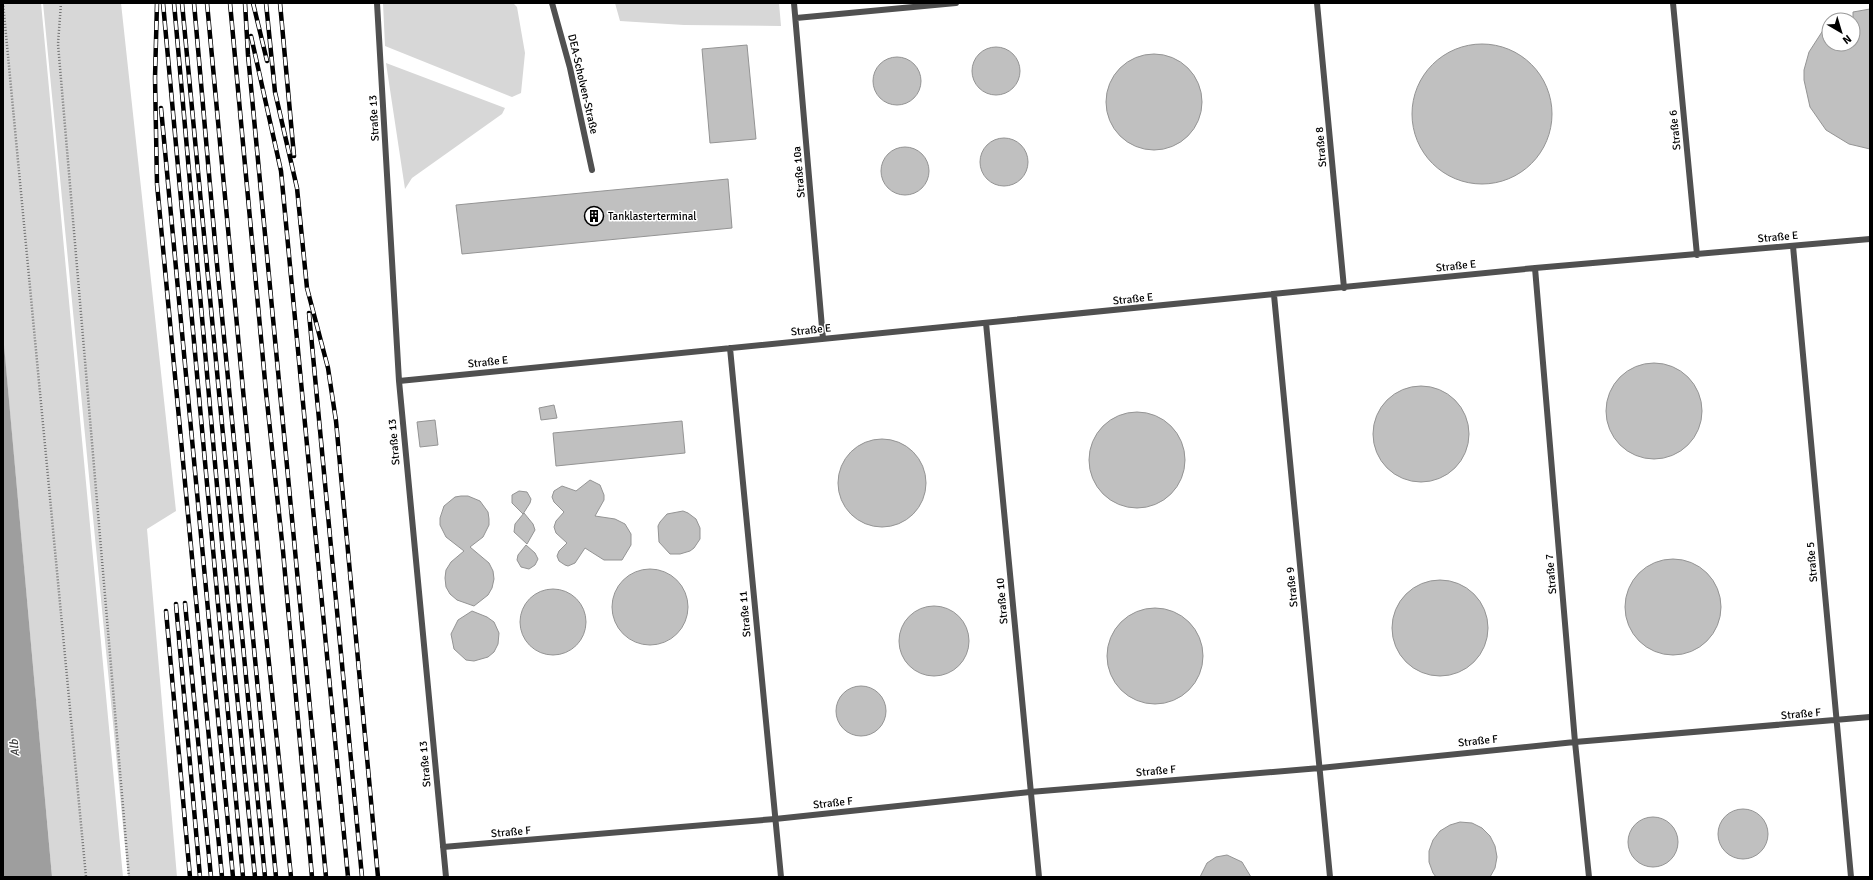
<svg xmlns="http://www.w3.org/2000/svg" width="1873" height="880" font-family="Signika,sans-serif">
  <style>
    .green { fill: #d7d7d7 }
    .water { fill: #9e9e9e }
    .building { fill: #c0c0c0; stroke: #949494 }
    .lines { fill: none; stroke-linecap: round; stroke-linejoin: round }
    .path { stroke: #727272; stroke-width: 2.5; stroke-dasharray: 1 2; stroke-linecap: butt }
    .lane { stroke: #505050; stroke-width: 6 }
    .rail-casing { stroke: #000; stroke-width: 4.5 }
    .rail { stroke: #fff; stroke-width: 3; stroke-dasharray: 9; stroke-linecap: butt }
    .labels { text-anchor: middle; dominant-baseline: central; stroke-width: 3; stroke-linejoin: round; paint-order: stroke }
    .street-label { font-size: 11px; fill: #000; stroke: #fff }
    .poi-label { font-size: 11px; fill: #000; stroke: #fff; text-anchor: start }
    .water-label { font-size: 12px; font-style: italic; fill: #3f3f3f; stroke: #fff }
  </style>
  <rect width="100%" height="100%" fill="#fff"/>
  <path class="green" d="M 3,3 L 41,3 L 123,877 L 52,877 L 3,335 Z
    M 43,3 L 121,3 L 176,511 L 147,529 L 177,877 L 128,877 Z
    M 383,3 L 513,3 L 517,7 L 525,53 L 521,93 L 512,97 L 385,46 Z
    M 615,3 L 779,3 L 781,26 L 684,25 L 620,21 Z
    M 386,63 L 505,108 L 502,114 L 412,178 L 405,189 Z"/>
  <path class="water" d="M 3,335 L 5,356 L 52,877 L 3,877 Z"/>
  <path class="building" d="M 1870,9 L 1870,149 L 1849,144 L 1826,130 L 1810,107 L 1804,80 L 1804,70 L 1809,52 L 1829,21 L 1829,44 L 1853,44 L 1853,12 Z
    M1412 114a70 70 0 1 1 140 0a70 70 0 1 1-140 0Z
    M 747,45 L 756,139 L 710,143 L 702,49 Z
    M972 71a24 24 0 1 1 48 0a24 24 0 1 1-48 0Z
    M1106 102a48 48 0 1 1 96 0a48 48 0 1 1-96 0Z
    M873 81a24 24 0 1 1 48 0a24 24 0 1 1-48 0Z
    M980 162a24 24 0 1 1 48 0a24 24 0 1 1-48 0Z
    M881 171a24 24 0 1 1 48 0a24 24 0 1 1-48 0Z
    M 728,179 L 732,228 L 462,254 L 456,205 Z
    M1606 411a48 48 0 1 1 96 0a48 48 0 1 1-96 0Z
    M1373 434a48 48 0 1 1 96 0a48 48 0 1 1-96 0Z
    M 554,405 L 557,418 L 541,420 L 539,408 Z
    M1089 460a48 48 0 1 1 96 0a48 48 0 1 1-96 0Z
    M 435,420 L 438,445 L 420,447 L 417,422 Z
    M 682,421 L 685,453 L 556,466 L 553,433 Z
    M838 483a44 44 0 1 1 88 0a44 44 0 1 1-88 0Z
    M 590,480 L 600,485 L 604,495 L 604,500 L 595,516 L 615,519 L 625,524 L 631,534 L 631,545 L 622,560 L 604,560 L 585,548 L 575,563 L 568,566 L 565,565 L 559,561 L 557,556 L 559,551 L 567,543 L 556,533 L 554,527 L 556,521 L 564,512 L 554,502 L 552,497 L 554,491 L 562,486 L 576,491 Z
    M 519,491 L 527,492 L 531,499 L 530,503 L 523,514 L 512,503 L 512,495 Z
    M 461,496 L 468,496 L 480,501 L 488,512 L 489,519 L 489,525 L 483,537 L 470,547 L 489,563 L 493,571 L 494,579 L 492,588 L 488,595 L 474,606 L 457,600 L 450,594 L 446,587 L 445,578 L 446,570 L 451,562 L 464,551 L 446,537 L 440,525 L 440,518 L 444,506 L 455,497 Z
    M 683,511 L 688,513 L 696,519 L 700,528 L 700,539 L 694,548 L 690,551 L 680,554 L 670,554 L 659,542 L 658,526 L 660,522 L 667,514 Z
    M 524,513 L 533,524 L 535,530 L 527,544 L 514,532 L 515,524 Z
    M 526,545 L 535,553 L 538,559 L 535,565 L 529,569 L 521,567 L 517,560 L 518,555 Z
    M1625 607a48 48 0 1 1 96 0a48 48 0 1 1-96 0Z
    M612 607a38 38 0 1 1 76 0a38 38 0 1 1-76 0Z
    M1392 628a48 48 0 1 1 96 0a48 48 0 1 1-96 0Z
    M520 622a33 33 0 1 1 66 0a33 33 0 1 1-66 0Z
    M899 641a35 35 0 1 1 70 0a35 35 0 1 1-70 0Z
    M1107 656a48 48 0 1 1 96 0a48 48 0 1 1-96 0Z
    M 472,611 L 487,617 L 494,622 L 499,633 L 498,644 L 494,652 L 488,657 L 474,661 L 466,660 L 454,649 L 451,634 L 458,620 Z
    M836 711a25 25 0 1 1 50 0a25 25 0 1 1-50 0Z
    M1718 834a25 25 0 1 1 50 0a25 25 0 1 1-50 0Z
    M1628 842a25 25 0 1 1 50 0a25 25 0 1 1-50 0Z
    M 1460,822 L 1472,823 L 1482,828 L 1490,836 L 1495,846 L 1497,857 L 1495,868 L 1490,877 L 1436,877 L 1433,873 L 1429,862 L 1429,851 L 1433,840 L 1440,831 L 1450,825 Z
    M 1227,855 L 1242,862 L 1251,877 L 1200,877 L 1207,863 L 1216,857 Z"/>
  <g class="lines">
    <path class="path" d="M 3,3 L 86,877
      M 61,3 L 58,44 L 129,877"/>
    <path class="lane" d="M 377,3 L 399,381 L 446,877
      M 552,3 L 570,68 L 592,170
      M 794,3 L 823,339
      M 1317,3 L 1344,288
      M 1673,3 L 1697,255
      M 796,18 L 956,3
      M 1793,246 L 1851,877
      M 1535,268 L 1575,742 L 1589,877
      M 1274,295 L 1330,877
      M 986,323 L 1039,877
      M 730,348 L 781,877
      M 399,381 L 1535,268 L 1870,239
      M 443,847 L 775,819 L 1030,792 L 1320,768 L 1575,742 L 1870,717"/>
    <defs>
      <path id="rail" d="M 157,3 L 155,78 L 157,184 L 222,877
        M 163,3 L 243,877
        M 174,3 L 222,542 L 255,877
        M 182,3 L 265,877
        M 194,3 L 216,254 L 276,877
        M 207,3 L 263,605 L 291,877
        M 230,3 L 266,392 L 283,551 L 312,877
        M 245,3 L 248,55 L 326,877
        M 253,3 L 267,61
        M 266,3 L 275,92 L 297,188 L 307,288 L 328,368 L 336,421 L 378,877
        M 280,3 L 294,156
        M 251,36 L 281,171 L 348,877
        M 161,108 L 233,877
        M 309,313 L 362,877
        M 185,603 L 211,877
        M 176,604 L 200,877
        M 166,611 L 190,877"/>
    </defs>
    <use href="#rail" class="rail-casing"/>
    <use href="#rail" class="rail"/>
  </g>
  <defs>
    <symbol id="building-ring" viewBox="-11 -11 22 22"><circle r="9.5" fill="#fff" stroke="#000" stroke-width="1.5"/><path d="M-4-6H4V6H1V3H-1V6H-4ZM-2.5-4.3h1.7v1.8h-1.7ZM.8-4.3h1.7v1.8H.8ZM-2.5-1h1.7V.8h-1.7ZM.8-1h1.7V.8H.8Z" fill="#000"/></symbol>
  </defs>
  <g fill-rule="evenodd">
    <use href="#building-ring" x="583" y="205" width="22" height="22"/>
  </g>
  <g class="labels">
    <g class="street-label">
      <text transform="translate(583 84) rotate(77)">DEA-Scholven-Straße</text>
      <text transform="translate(374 118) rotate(-93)">Straße 13</text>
      <text transform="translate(1675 130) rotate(-96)">Straße 6</text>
      <text transform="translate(1321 147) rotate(-95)">Straße 8</text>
      <text transform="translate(799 172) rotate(-95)">Straße 10a</text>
      <text transform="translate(1778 237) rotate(-5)">Straße E</text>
      <text transform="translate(1456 266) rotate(-6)">Straße E</text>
      <text transform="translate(1133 299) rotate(-6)">Straße E</text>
      <text transform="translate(811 330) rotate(-6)">Straße E</text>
      <text transform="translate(488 362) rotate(-6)">Straße E</text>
      <text transform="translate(394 442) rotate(-95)">Straße 13</text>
      <text transform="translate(1812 562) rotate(-95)">Straße 5</text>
      <text transform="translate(1551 574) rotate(-95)">Straße 7</text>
      <text transform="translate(1292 587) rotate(-96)">Straße 9</text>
      <text transform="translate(1002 601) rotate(-95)">Straße 10</text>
      <text transform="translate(745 614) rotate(-95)">Straße 11</text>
      <text transform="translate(1801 714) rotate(-5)">Straße F</text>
      <text transform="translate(1478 741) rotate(-6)">Straße F</text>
      <text transform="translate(425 764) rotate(-95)">Straße 13</text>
      <text transform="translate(1156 771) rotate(-5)">Straße F</text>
      <text transform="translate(833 803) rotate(-6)">Straße F</text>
      <text transform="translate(511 832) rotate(-5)">Straße F</text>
    </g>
    <g class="poi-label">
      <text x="608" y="216">Tanklasterterminal</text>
    </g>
    <g class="water-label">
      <text transform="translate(15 748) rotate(-95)">Alb</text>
    </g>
  </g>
  <rect width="1873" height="880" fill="none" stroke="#000000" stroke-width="8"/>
  <g transform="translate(1841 32) rotate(142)"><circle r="19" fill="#ffffff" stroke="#999999"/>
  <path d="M0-3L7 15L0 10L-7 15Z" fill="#000000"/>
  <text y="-6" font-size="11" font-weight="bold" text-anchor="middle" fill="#000000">N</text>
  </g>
</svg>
